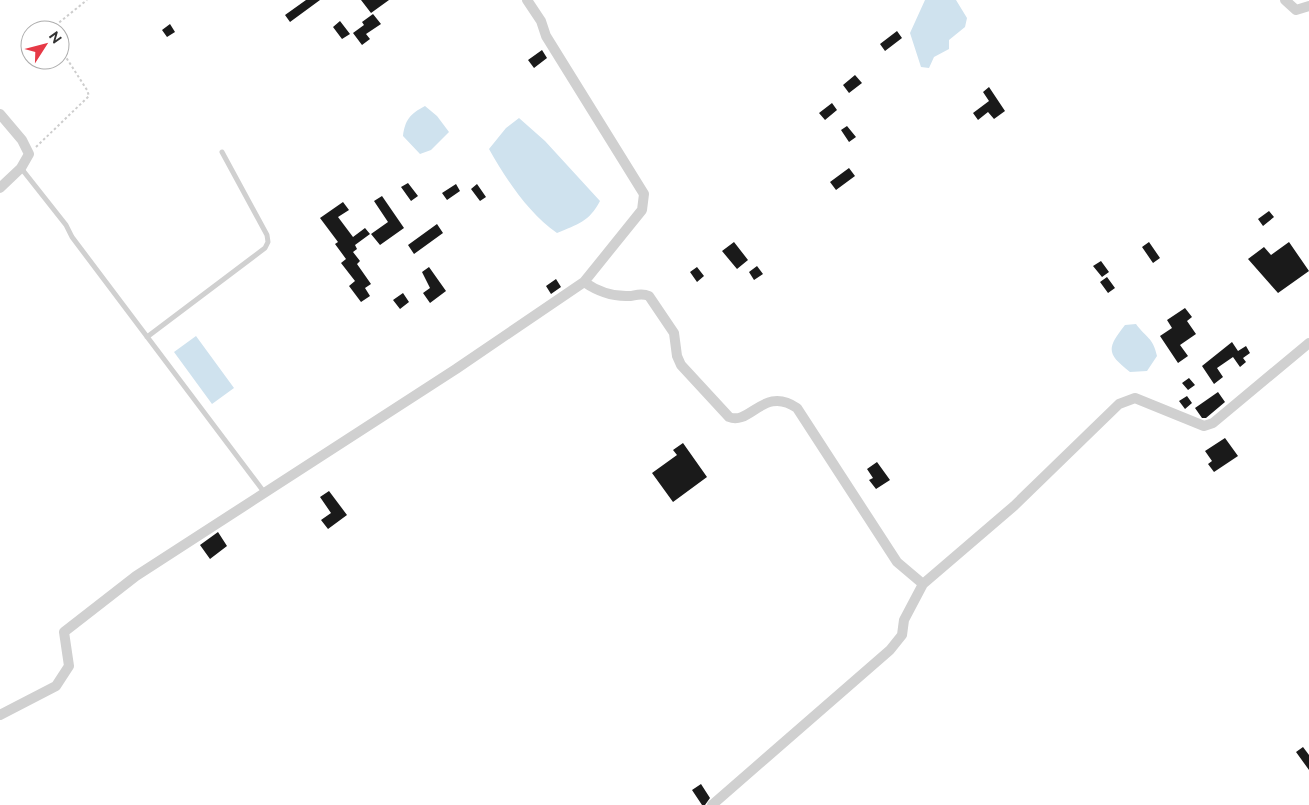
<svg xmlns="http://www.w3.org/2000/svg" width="1309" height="805" font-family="Raleway,sans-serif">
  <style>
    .water { fill: #cfe2ee }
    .building { fill: #1a1a1a }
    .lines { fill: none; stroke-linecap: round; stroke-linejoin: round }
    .path { stroke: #cdcdcd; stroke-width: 2; stroke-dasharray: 2.5 2.5; stroke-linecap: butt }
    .lane { stroke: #d0d0d0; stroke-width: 5 }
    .street { stroke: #d0d0d0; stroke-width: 10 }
  </style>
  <rect width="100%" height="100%" fill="#fff"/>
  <path class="water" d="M 925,0 L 956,0 L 967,18 L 965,27 L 949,40 L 949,49 L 934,57 L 929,68 L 921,67 L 910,33 Z
    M 425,106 L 437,116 L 449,132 L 431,150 L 420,154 L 403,136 C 405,120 410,114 425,106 Z
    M 519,118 L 545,141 L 600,201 C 589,222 578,224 557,233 C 528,213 506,179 489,149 L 506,128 Z
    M 1136,324 C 1146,338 1153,337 1157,356 L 1147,371 L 1130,372 C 1107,354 1106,349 1125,325 Z
    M 196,336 L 234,388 L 212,404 L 174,352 Z"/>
  <path class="building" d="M 306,0 L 320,0 L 290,22 L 285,15 Z
    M 361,0 L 389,0 L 371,13 Z
    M 373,14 L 381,24 L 366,34 L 370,39 L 362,45 L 353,33 L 364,25 L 362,22 Z
    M 340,21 L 350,34 L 342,39 L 333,27 Z
    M 170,24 L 175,32 L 167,37 L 162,30 Z
    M 897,31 L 902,38 L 885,51 L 880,44 Z
    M 542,50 L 547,58 L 534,68 L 528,60 Z
    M 855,75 L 862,83 L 849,93 L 843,85 Z
    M 989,87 L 1005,111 L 994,119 L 988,112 L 978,120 L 973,113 L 989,101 L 983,92 Z
    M 832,103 L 837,110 L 825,120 L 819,113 Z
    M 847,126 L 856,137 L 849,142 L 841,130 Z
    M 849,168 L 855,176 L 836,190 L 830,182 Z
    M 408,183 L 418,196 L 411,201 L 401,187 Z
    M 456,184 L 460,191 L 447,200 L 442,193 Z
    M 477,184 L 486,197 L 480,201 L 471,189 Z
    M 382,196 L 404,228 L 380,245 L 371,234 L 388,222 L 374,201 Z
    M 343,202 L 349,210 L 338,217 L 353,237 L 365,228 L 370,234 L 355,245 L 357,249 L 353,252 L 360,261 L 357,264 L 371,284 L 365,288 L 370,296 L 361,302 L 349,286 L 355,281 L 341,263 L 346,259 L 335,244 L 338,242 L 320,218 Z
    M 1269,211 L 1274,217 L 1263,226 L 1258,219 Z
    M 437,224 L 443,233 L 414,254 L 408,245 Z
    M 734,242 L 748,260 L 737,269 L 722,251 Z
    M 1149,242 L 1160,258 L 1153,263 L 1142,247 Z
    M 1289,242 L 1309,271 L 1278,293 L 1248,259 L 1264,247 L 1271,255 Z
    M 1101,261 L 1109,272 L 1102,277 L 1093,266 Z
    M 757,266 L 763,274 L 754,280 L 749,272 Z
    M 429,267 L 446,291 L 430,303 L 423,293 L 430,288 L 422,272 Z
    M 697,267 L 704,276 L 697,282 L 690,272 Z
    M 1107,277 L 1115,288 L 1108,293 L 1100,282 Z
    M 556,279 L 561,287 L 551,294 L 546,286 Z
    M 403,293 L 409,302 L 400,309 L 393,300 Z
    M 1185,308 L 1192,317 L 1187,321 L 1196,334 L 1180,345 L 1188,356 L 1178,363 L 1160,336 L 1172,328 L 1167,320 Z
    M 1232,342 L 1238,351 L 1246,346 L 1250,353 L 1243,358 L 1246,362 L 1240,367 L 1233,357 L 1217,368 L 1223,377 L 1214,384 L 1202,366 Z
    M 1189,378 L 1195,385 L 1188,390 L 1182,383 Z
    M 1218,392 L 1225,402 L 1206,418 L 1202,418 L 1195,408 Z
    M 1187,396 L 1192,403 L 1185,409 L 1179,401 Z
    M 1225,438 L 1238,456 L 1214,472 L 1208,464 L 1212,461 L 1205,451 Z
    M 683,443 L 707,477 L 673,502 L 652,473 L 677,455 L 673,450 Z
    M 877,462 L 890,480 L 876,489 L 869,480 L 873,478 L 867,469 Z
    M 329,491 L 347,515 L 328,529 L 321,520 L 331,513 L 320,497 Z
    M 218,532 L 227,546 L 210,559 L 200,545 Z
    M 1303,747 L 1309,755 L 1309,770 L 1296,752 Z
    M 701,784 L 710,798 L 705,805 L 702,805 L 692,790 Z"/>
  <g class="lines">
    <path class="path" d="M 53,30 L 56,25 L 87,0
      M 36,147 L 89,96 L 87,90 L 60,48"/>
    <path class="lane" d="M 21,168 L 66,225 L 72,237 L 264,492
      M 147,337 L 265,248 L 268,242 L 267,235 L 222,152"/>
    <path class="street" d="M 1285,0 L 1296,10 L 1309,6
      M 0,114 L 22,140 L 29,154 L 21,168 L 0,188
      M 584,282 C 597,291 613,297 630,296 C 637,295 642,293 649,296 L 674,333 L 677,356 L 681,365 L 729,417 C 750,426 764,385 797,408 L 897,562 L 923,584
      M 0,715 L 56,686 L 69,666 L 64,632 L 136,576 L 456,369 L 584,282 L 642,210 L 644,194 L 546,36 L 541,21 L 527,0
      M 712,805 L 890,650 L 902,635 L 904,620 L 923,584 L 1014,506 L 1119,404 L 1135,398 L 1204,426 L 1213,423 L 1309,343"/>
  </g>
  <g transform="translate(45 45) rotate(54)"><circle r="24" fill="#ffffff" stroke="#adadad"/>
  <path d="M0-4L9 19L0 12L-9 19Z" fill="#e63946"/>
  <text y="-8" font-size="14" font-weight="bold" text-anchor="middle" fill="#333333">N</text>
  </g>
</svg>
